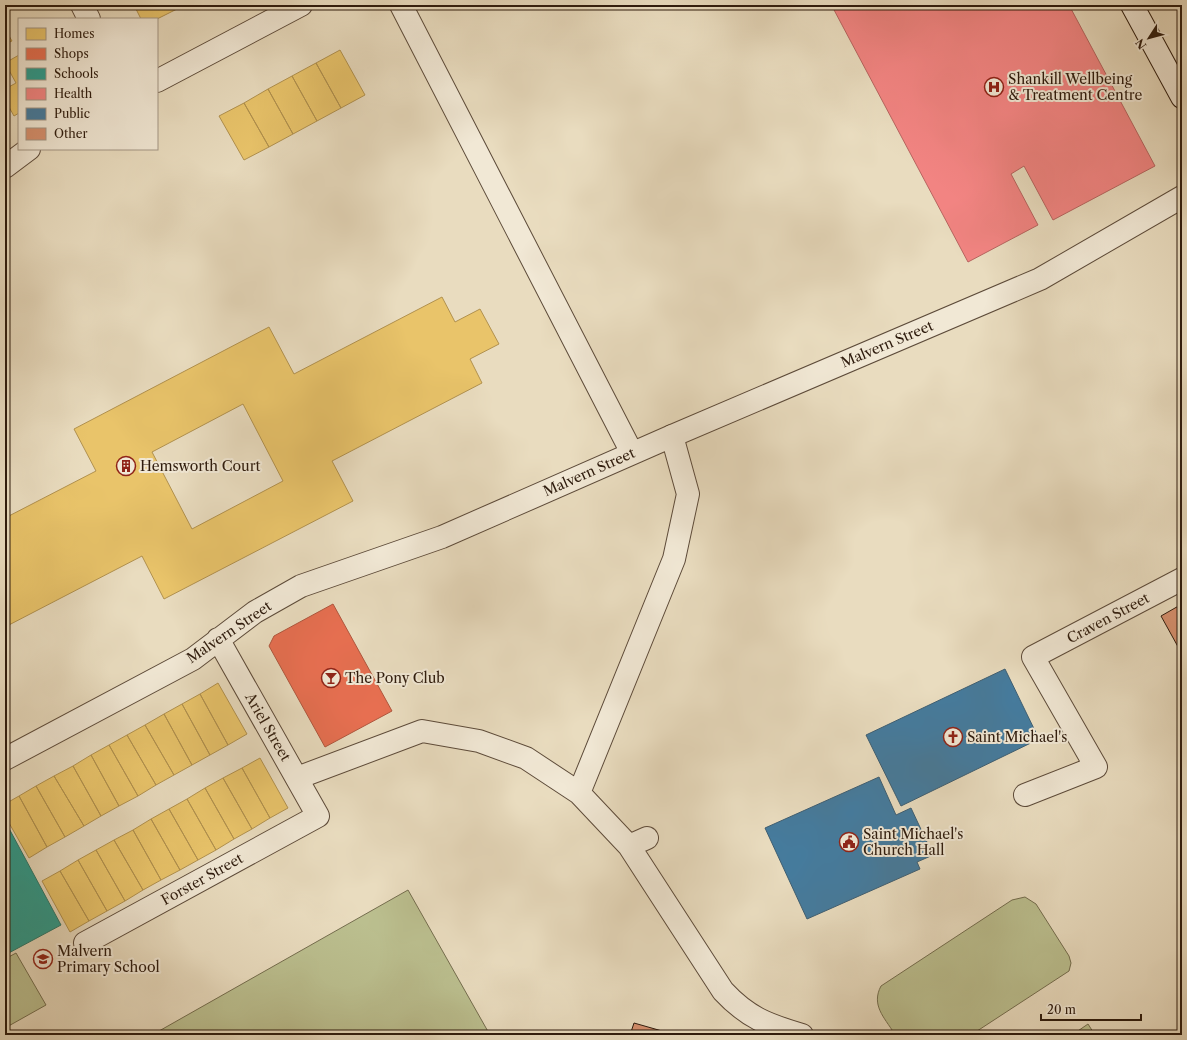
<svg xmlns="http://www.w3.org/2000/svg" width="1187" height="1040" font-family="'Libre Caslon Text',serif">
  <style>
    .green { fill: #bbbf8f; stroke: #746d4e }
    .homes { fill: #e9c46a; stroke: #b1914e; fill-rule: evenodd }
    .shops { fill: #e76f51; stroke: #b0563d }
    .schools { fill: #2a9d8f; stroke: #2b7668 }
    .health { fill: #f28482; stroke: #b7645f }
    .public { fill: #457b9d; stroke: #3e5e72 }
    .building { fill: #d6906e; stroke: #2e1b0d }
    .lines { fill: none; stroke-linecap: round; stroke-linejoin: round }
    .pedestrian-casing { stroke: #5d4b3a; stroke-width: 24 }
    .minor-casing { stroke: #5d4b3a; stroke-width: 24 }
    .secondary-casing { stroke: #2e1b0d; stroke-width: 24 }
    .pedestrian { stroke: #f1e8d5; stroke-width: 22 }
    .minor { stroke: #f1e8d5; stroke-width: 22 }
    .secondary { stroke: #f1e8d5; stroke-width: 22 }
    .labels { text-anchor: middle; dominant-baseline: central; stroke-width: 4; stroke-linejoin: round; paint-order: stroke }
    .poi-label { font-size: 14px; fill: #2e1b0d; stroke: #f1e8d5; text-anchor: start }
    .street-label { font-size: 14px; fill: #2e1b0d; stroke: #f1e8d5 }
  </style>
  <rect width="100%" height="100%" fill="#e9dcbf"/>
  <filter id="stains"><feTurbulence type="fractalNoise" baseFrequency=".005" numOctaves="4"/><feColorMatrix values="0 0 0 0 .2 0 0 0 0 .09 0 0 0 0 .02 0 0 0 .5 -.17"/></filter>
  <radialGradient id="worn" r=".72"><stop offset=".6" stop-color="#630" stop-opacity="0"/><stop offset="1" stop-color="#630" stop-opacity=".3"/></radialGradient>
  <path class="green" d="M 408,890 L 490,1035 L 152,1035 Z
    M 1025,897 L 1036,904 L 1069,956 L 1071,963 L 1069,971 L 971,1035 L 903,1035 L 894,1033 C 884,1017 871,1005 881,986 L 1012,900 Z
    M 16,953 L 46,1005 L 5,1028 L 5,959 Z
    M 1088,1024 L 1095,1035 L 1072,1035 Z"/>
  <path class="homes" d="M 134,5 L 185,5 L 157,19 L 141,19 Z
    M 5,29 L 12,41 L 5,44 Z
    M 340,50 L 365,95 L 341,108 L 316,63 Z
    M 19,55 L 19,113 L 14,116 L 5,100 L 5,89 L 16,83 L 5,63 Z
    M 316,63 L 341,108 L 317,121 L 292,76 Z
    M 292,76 L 317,121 L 293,134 L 268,89 Z
    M 268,89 L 293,134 L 269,147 L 244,103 Z
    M 244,103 L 269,147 L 244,160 L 219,116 Z
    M 442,297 L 455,322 L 480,309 L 499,344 L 470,359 L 482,383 L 332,461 L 353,501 L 164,599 L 142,556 L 5,627 L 5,518 L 96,471 L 74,429 L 269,327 L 294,374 ZM 243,404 L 283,481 L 192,529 L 152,452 Z
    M 218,683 L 247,734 L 228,745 L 200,694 Z
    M 200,694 L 228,745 L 210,755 L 182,704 Z
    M 182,704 L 210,755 L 192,765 L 164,714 Z
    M 164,714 L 192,765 L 174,775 L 145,725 Z
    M 145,725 L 174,775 L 156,785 L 127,735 Z
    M 127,735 L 156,785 L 138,796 L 109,745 Z
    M 109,745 L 138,796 L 119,806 L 91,755 Z
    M 91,755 L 119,806 L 101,816 L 73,766 Z
    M 260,758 L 288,808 L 270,818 L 242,768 Z
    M 73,766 L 101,816 L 84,826 L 54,776 Z
    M 242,768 L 270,818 L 252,829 L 223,778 Z
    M 54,776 L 84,826 L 65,837 L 36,786 Z
    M 223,778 L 252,829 L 234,839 L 205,788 Z
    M 36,786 L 65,837 L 47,847 L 19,796 Z
    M 205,788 L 234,839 L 216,850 L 187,799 Z
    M 19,796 L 47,847 L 29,858 L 5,816 L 5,804 Z
    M 187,799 L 216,850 L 198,860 L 169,809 Z
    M 169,809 L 198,860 L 180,870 L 151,819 Z
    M 151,819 L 180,870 L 161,880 L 133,830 Z
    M 133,830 L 161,880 L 143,890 L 114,840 Z
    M 114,840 L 143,890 L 125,901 L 96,850 Z
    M 96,850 L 125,901 L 107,911 L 78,860 Z
    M 78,860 L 107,911 L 89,921 L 60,871 Z
    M 60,871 L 89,921 L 70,932 L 42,881 Z"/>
  <path class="shops" d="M 333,604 L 392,711 L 325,747 L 269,646 L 274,636 Z"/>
  <path class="schools" d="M 5,821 L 61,925 L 5,955 Z"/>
  <path class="health" d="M 838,5 L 1069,5 L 1155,166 L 1053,220 L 1024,166 L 1011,174 L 1038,225 L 968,262 L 833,8 Z"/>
  <path class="public" d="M 1005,669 L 1039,739 L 901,806 L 866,735 Z
    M 879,777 L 896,815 L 911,808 L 933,855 L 917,862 L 920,869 L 807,919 L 765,828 Z"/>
  <path class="building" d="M 1182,604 L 1182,654 L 1161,616 Z
    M 634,1023 L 676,1035 L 630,1035 Z"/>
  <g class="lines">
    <defs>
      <path id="pedestrian" d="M 672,436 L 688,494 L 674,559 L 579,793 L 629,846 L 723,991 C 748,1018 768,1025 802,1035
        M 297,778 L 422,731 L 479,741 L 526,758 L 579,793
        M 629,846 L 647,838"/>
      <path id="minor" d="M 82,5 L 89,19
        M 401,5 L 632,453
        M 157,81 L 301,5
        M 5,167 L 29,149
        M 5,759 L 193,659 L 255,612 L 301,586 L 442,537 L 672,436 L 1040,279 L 1182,197
        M 1025,795 L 1096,767 L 1033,657 L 1182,579
        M 85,943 L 318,816 L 218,639"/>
      <path id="secondary" d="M 1132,5 L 1182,97"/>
    </defs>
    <use href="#pedestrian" class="pedestrian-casing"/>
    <use href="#minor" class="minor-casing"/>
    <use href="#secondary" class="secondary-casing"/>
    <use href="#pedestrian" class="pedestrian"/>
    <use href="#minor" class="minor"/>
    <use href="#secondary" class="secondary"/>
  </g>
  <defs>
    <symbol id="hospital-ring" viewBox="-11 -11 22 22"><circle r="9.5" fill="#f1e8d5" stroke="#8f2418" stroke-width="1.5"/><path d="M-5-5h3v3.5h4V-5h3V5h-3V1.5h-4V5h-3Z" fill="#8f2418"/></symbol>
    <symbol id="building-ring" viewBox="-11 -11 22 22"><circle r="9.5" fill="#f1e8d5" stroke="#8f2418" stroke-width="1.5"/><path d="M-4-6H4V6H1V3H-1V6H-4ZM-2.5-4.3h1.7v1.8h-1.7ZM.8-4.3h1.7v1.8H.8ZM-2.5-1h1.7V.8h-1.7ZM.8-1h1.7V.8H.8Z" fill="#8f2418"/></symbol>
    <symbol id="bar-ring" viewBox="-11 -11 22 22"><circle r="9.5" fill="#f1e8d5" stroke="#8f2418" stroke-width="1.5"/><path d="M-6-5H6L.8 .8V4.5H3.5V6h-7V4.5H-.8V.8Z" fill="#8f2418"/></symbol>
    <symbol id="church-ring" viewBox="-11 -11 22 22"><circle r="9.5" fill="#f1e8d5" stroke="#8f2418" stroke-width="1.5"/><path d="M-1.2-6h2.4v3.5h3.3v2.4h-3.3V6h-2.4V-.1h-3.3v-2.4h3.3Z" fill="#8f2418"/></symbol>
    <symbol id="civic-ring" viewBox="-11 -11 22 22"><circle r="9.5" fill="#f1e8d5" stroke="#8f2418" stroke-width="1.5"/><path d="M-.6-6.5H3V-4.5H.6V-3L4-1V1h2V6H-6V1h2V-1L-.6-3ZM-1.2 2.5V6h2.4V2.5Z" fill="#8f2418"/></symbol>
    <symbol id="school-ring" viewBox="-11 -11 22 22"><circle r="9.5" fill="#f1e8d5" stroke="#8f2418" stroke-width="1.5"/><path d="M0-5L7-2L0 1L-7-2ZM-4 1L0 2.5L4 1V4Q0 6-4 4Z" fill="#8f2418"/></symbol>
  </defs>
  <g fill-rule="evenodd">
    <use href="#hospital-ring" x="983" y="76" width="22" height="22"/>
    <use href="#building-ring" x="115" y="455" width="22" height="22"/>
    <use href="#bar-ring" x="320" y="667" width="22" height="22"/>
    <use href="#church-ring" x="942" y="726" width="22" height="22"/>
    <use href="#civic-ring" x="838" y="831" width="22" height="22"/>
    <use href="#school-ring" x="32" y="948" width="22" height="22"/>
  </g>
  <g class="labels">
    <g class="poi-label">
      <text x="1008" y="79">Shankill Wellbeing<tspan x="1008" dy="16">&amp; Treatment Centre</tspan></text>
      <text x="140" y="466">Hemsworth Court</text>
      <text x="345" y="678">The Pony Club</text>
      <text x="967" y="737">Saint Michael's</text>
      <text x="863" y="834">Saint Michael's<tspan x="863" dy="16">Church Hall</tspan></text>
      <text x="57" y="951">Malvern<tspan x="57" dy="16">Primary School</tspan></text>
    </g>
    <g class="street-label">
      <text transform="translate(887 344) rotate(-23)">Malvern Street</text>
      <text transform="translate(589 472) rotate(-24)">Malvern Street</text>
      <text transform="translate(1108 618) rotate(-28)">Craven Street</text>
      <text transform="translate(229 632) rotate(-34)">Malvern Street</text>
      <text transform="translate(268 727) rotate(60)">Ariel Street</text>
      <text transform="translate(202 879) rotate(-29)">Forster Street</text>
    </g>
  </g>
  <rect width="1187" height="1040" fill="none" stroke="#e9dcbf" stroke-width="20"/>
  <rect x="6" y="6" width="1175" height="1028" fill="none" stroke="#2e1b0d" stroke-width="2"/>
  <rect x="10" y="10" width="1167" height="1020" fill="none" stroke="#2e1b0d"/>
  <rect x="18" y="18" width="140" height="132" fill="#f1e8d5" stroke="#a39685"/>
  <rect x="26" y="28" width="20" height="12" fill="#e9c46a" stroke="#a39685"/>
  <text x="54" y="38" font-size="12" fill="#2e1b0d">Homes</text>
  <rect x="26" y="48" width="20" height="12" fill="#e76f51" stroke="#a39685"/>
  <text x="54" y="58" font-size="12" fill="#2e1b0d">Shops</text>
  <rect x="26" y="68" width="20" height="12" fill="#2a9d8f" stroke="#a39685"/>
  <text x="54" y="78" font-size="12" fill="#2e1b0d">Schools</text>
  <rect x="26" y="88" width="20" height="12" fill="#f28482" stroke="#a39685"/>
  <text x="54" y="98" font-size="12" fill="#2e1b0d">Health</text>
  <rect x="26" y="108" width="20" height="12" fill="#457b9d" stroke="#a39685"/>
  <text x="54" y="118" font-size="12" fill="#2e1b0d">Public</text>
  <rect x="26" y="128" width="20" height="12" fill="#d6906e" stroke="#a39685"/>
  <text x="54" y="138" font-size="12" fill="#2e1b0d">Other</text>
  <g transform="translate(1149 38) rotate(234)" stroke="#f1e8d5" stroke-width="3" paint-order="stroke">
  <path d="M0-3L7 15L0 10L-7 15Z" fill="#2e1b0d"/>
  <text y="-6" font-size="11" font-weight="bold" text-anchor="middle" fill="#2e1b0d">N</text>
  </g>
  <path d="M1041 1014v6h100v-6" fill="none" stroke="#2e1b0d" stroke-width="2"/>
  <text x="1047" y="1014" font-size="12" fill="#2e1b0d" stroke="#f1e8d5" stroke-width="3" paint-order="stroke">20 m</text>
  <rect width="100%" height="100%" filter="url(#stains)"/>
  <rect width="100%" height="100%" fill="url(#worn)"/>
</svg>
